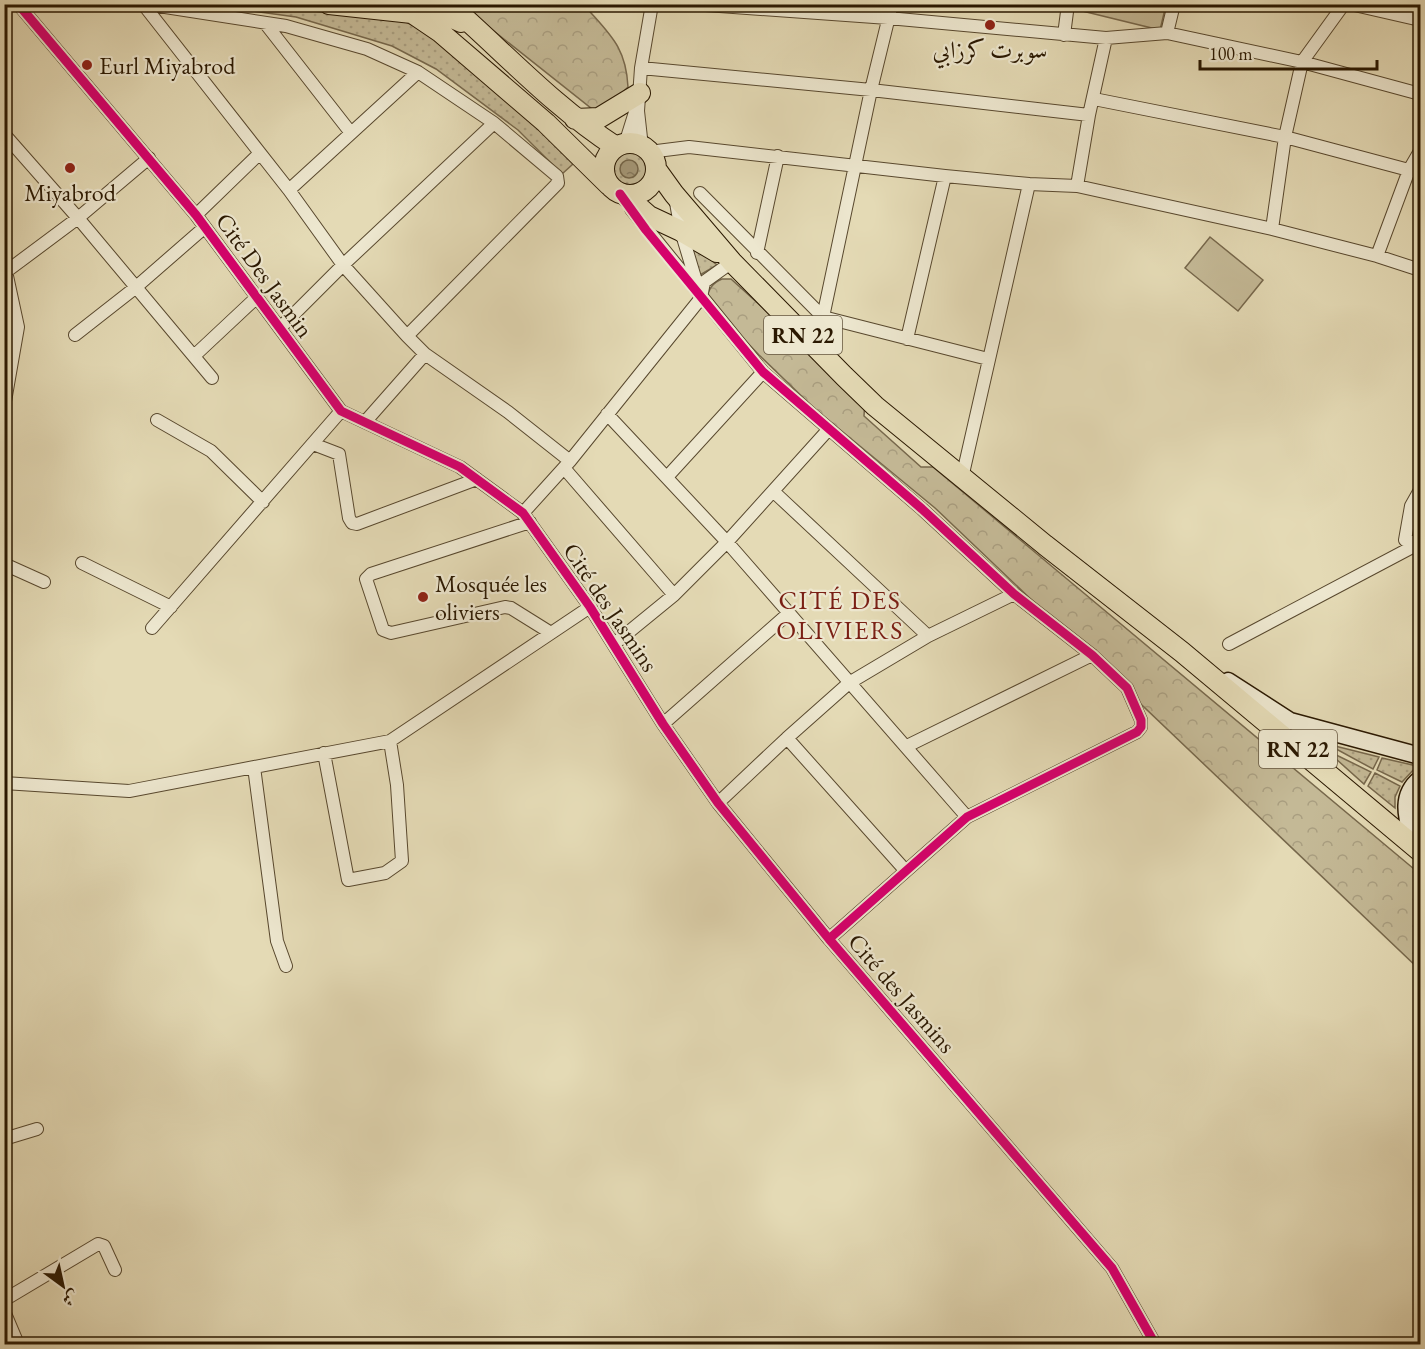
<svg xmlns="http://www.w3.org/2000/svg" width="1425" height="1349" font-family="'EB Garamond',Amiri,serif">
  <style>
    .grass { fill: url(#grass-dots); stroke: #77684c; stroke-width: 1.5 }
    .forest { fill: url(#forest-crowns); stroke: #77684c; stroke-width: 1.5 }
    .pitch { fill: #c4b996; stroke: #77684c; stroke-width: 1.5 }
    .water { fill: url(#water-ripples); stroke: #746548; stroke-width: 1.5 }
    .lines { fill: none; stroke-linecap: round; stroke-linejoin: round }
    .street-casing { stroke: #58482e; stroke-width: 14 }
    .secondary-casing { stroke: #2a1801; stroke-width: 19 }
    .primary-casing { stroke: #2a1801; stroke-width: 22 }
    .street { stroke: #ede7cf; stroke-width: 12 }
    .secondary { stroke: #ede7cf; stroke-width: 16 }
    .primary { stroke: #e4dab5; stroke-width: 20 }
    .cycleway-casing { stroke: #ede7cf; stroke-width: 13 }
    .cycleway { stroke: #d6006c; stroke-width: 9 }
    .poi-dot { fill: #8f2418; stroke: #ede7cf; stroke-width: 2 }
    .labels { text-anchor: middle; dominant-baseline: central; stroke-width: 4.5; stroke-linejoin: round; paint-order: stroke }
    .shield { fill: #ede7cf; stroke: #64563f; stroke-width: 1.5 }
    .shield-label { font-size: 22px; font-weight: bold; fill: #2a1801 }
    .poi-label { font-size: 24px; fill: #2a1801; stroke: #ede7cf }
    .street-label { font-size: 24px; fill: #2a1801; stroke: #ede7cf }
    .neighbourhood-label { font-size: 26px; letter-spacing: 1.5px; fill: #7a1f14; stroke: #ede7cf }
  </style>
  <defs>
    <pattern id="grass-dots" width="8" height="8" patternUnits="userSpaceOnUse" patternTransform="scale(1.5)"><rect width="8" height="8" fill="#c4b996"/><path d="M2 2h.1M6 6h.1" fill="none" stroke="#a99e80" stroke-width="1.8" stroke-linecap="round"/></pattern>
    <pattern id="forest-crowns" width="20" height="18" patternUnits="userSpaceOnUse" patternTransform="scale(1.5)"><rect width="20" height="18" fill="#c4b996"/><path d="M2 6a3 3 0 1 1 6 0M12 15a3 3 0 1 1 6 0" fill="none" stroke="#a99e80"/></pattern>
    <pattern id="water-ripples" width="26" height="14" patternUnits="userSpaceOnUse" patternTransform="scale(1.5)"><rect width="26" height="14" fill="#a59878"/><path d="M2 4q2-2 4 0t4 0M15 11q2-2 4 0t4 0" fill="none" stroke="#877b60"/></pattern>
  </defs>
  <rect width="100%" height="100%" fill="#e4dab5"/>
  <filter id="stains"><feTurbulence type="fractalNoise" baseFrequency=".00333" numOctaves="4"/><feColorMatrix values="0 0 0 0 .2 0 0 0 0 .09 0 0 0 0 .02 0 0 0 .5 -.17"/></filter>
  <radialGradient id="worn" r=".72"><stop offset=".6" stop-color="#630" stop-opacity="0"/><stop offset="1" stop-color="#630" stop-opacity=".3"/></radialGradient>
  <path class="grass" d="M 253,4 L 406,22 L 445,42 L 541,131 L 573,164 L 562,174 L 518,130 L 436,69 L 392,46 L 296,17 L 207,5 Z
    M610 169a19 19 0 1 1 38 0a19 19 0 1 1-38 0Z
    M 695,247 L 717,265 L 700,275 L 692,249 Z
    M 1327,744 L 1379,757 L 1373,769 Z
    M 1326,750 L 1371,772 L 1364,784 Z
    M 1382,758 L 1417,766 L 1402,782 L 1377,770 Z
    M 1375,773 L 1400,786 L 1395,797 L 1395,808 L 1368,786 Z"/>
  <path class="forest" d="M 461,5 L 584,5 C 609,34 626,46 628,87 L 611,104 L 596,112 Z
    M 722,279 L 731,279 L 865,400 L 864,416 L 921,467 L 933,467 L 1420,874 L 1420,970 L 935,508 L 815,409 L 759,355 L 706,299 C 709,289 712,283 722,279 Z"/>
  <path class="pitch" d="M 1080,5 L 1166,5 L 1160,30 L 1078,10 Z
    M 1210,237 L 1263,280 L 1238,311 L 1185,268 Z"/>
  <path class="water" d="M620 169a9 9 0 1 1 18 0a9 9 0 1 1-18 0Z"/>
  <g class="lines">
    <defs>
      <path id="street" d="M 18,4 L 196,215 L 341,411 L 460,467 L 523,513 L 590,607 L 663,724 L 718,803 L 829,939 L 1112,1268 L 1155,1344
        M 143,4 L 289,190 L 343,265 L 407,336 L 558,183 L 557,176 L 494,123 L 418,72 L 367,49 L 286,26 L 146,4
        M 692,4 L 888,18 L 1106,38 L 1167,33 L 1302,62 L 1420,94
        M 1350,4 L 1420,20
        M 265,23 L 351,133
        M 1167,33 L 1174,4
        M 1064,35 L 1068,4
        M 641,68 L 871,90 L 1089,115
        M 1094,99 L 1285,137 L 1420,173
        M 4,134 L 78,218 L 212,378
        M 625,144 L 635,112
        M 642,147 L 638,111 L 641,68 L 652,4
        M 649,152 L 689,147 L 945,176 L 1029,184
        M 1077,186 L 1089,115 L 1106,38
        M 289,190 L 418,72
        M 700,193 L 823,317 L 988,359
        M 675,197 L 681,231 L 699,291
        M 631,209 L 763,372 L 922,509 L 1014,594 L 1092,655 L 1127,688 L 1141,720 L 1141,727 L 1137,732 L 967,817 L 829,939
        M 196,215 L 260,153
        M 1272,229 L 1285,137 L 1302,62 L 1344,4
        M 757,253 L 778,156
        M 1377,256 L 1409,170 L 1420,151
        M 4,262 L 18,327 L 4,407
        M 4,271 L 7,271 L 78,218 L 149,158
        M 823,317 L 871,90 L 892,4
        M 280,328 L 343,265 L 494,123
        M 75,335 L 135,288 L 205,227
        M 407,336 L 425,354 L 508,412 L 570,461
        M 907,339 L 945,176
        M 194,356 L 257,297
        M 607,414 L 727,542 L 967,817
        M 157,420 L 211,451 L 263,502
        M 365,422 L 425,354
        M 313,444 L 339,454 L 349,518 L 352,523 L 357,524 L 477,479
        M 564,468 L 674,595
        M 667,477 L 763,372
        M 962,478 L 1029,184 L 1077,186 L 1272,229 L 1377,256 L 1420,270
        M 774,492 L 928,636
        M 523,513 L 570,461 L 701,298 L 704,282 L 732,262
        M 530,522 L 371,574 L 366,579 L 383,630 L 391,633 L 505,607 L 511,608 L 551,633
        M 1419,543 L 1405,540 L 1411,506 L 1420,490
        M 82,563 L 171,607
        M 4,564 L 44,582
        M 152,628 L 341,411
        M 614,644 L 674,595 L 727,542 L 828,430
        M 1229,644 L 1420,543
        M 663,724 L 789,613
        M 787,738 L 905,870
        M 907,746 L 1092,655
        M 324,753 L 348,880 L 385,873 L 402,861 L 397,785 L 390,741
        M 254,767 L 277,941 L 286,966
        M 4,783 L 129,791 L 390,741 L 590,607
        M 718,803 L 787,738 L 849,683 L 928,636 L 1014,594
        M 4,1139 L 37,1129
        M 4,1300 L 98,1244 L 104,1246 L 115,1270
        M 4,1311 L 18,1344"/>
      <path id="secondary" d="M 1228,681 L 1290,721 L 1420,756
        M 1414,846 C 1408,821 1398,797 1420,779"/>
      <path id="primary" d="M 329,4 L 412,13 L 430,8 L 461,22
        M 404,4 L 412,13 L 440,32 L 546,123 L 609,185
        M 449,4 C 505,53 553,106 616,147
        M 575,119 L 599,118 L 640,93
        M604 169a26 26 0 1 1 52 0a26 26 0 1 1-52 0Z
        M 656,169 L 674,194 L 732,262 L 844,376 L 875,406 L 1045,545 L 1182,652 L 1420,851
        M 625,195 L 649,216 L 681,231 L 717,252"/>
    </defs>
    <use href="#street" class="street-casing"/>
    <use href="#secondary" class="secondary-casing"/>
    <use href="#primary" class="primary-casing"/>
    <use href="#street" class="street"/>
    <use href="#secondary" class="secondary"/>
    <use href="#primary" class="primary"/>
    <defs>
      <path id="cycleway" d="M 18,4 L 196,215 L 341,411 L 460,467 L 523,513 L 590,607 L 663,724 L 718,803 L 829,939 L 1112,1268 L 1155,1344
        M 620,194 L 646,230 L 763,372 L 922,509 L 1014,594 L 1092,655 L 1127,688 L 1141,720 L 1141,727 L 1137,732 L 967,817 L 829,939"/>
    </defs>
    <use href="#cycleway" class="cycleway-casing"/>
    <use href="#cycleway" class="cycleway"/>
  </g>
  <g class="poi-dot">
    <circle cx="990" cy="25" r="6"/>
    <circle cx="87" cy="65" r="6"/>
    <circle cx="70" cy="168" r="6"/>
    <circle cx="423" cy="597" r="6"/>
  </g>
  <g class="labels">
    <g class="shield">
      <rect x="764" y="316" width="78" height="38" rx="4.5"/>
      <rect x="1259" y="730" width="78" height="38" rx="4.5"/>
    </g>
    <g class="shield-label">
      <text x="803" y="335">RN 22</text>
      <text x="1298" y="749">RN 22</text>
    </g>
    <g class="poi-label">
      <text x="990" y="49">سوبرت كرزابي</text>
      <text x="99" y="65" text-anchor="start">Eurl Miyabrod</text>
      <text x="70" y="192">Miyabrod</text>
      <text x="435" y="583" text-anchor="start">Mosquée les<tspan x="435" dy="28">oliviers</tspan></text>
    </g>
    <g class="street-label">
      <text transform="translate(265 275) rotate(54)">Cité Des Jasmin</text>
      <text transform="translate(611 607) rotate(56)">Cité des Jasmins</text>
      <text transform="translate(902 993) rotate(49)">Cité des Jasmins</text>
    </g>
    <g class="neighbourhood-label">
      <text x="840" y="600">CITÉ DES<tspan x="840" dy="30">OLIVIERS</tspan></text>
    </g>
  </g>
  <rect width="1425" height="1349" fill="none" stroke="#e4dab5" stroke-width="24"/>
  <rect x="6" y="6" width="1413" height="1337" fill="none" stroke="#2a1801" stroke-width="3"/>
  <rect x="12" y="12" width="1401" height="1325" fill="none" stroke="#2a1801" stroke-width="1.5"/>
  <g transform="translate(63 1286) rotate(147)" stroke="#ede7cf" stroke-width="4.5" paint-order="stroke">
  <path d="M0-4.5L10 22L0 15L-10 22Z" fill="#2a1801"/>
  <text y="-9" font-size="16" font-weight="bold" text-anchor="middle" fill="#2a1801">ش</text>
  </g>
  <path d="M1200 60v9h177v-9" fill="none" stroke="#2a1801" stroke-width="3"/>
  <text x="1209" y="60" font-size="18" fill="#2a1801" stroke="#ede7cf" stroke-width="4.5" paint-order="stroke">100 m</text>
  <rect width="100%" height="100%" filter="url(#stains)"/>
  <rect width="100%" height="100%" fill="url(#worn)"/>
</svg>
